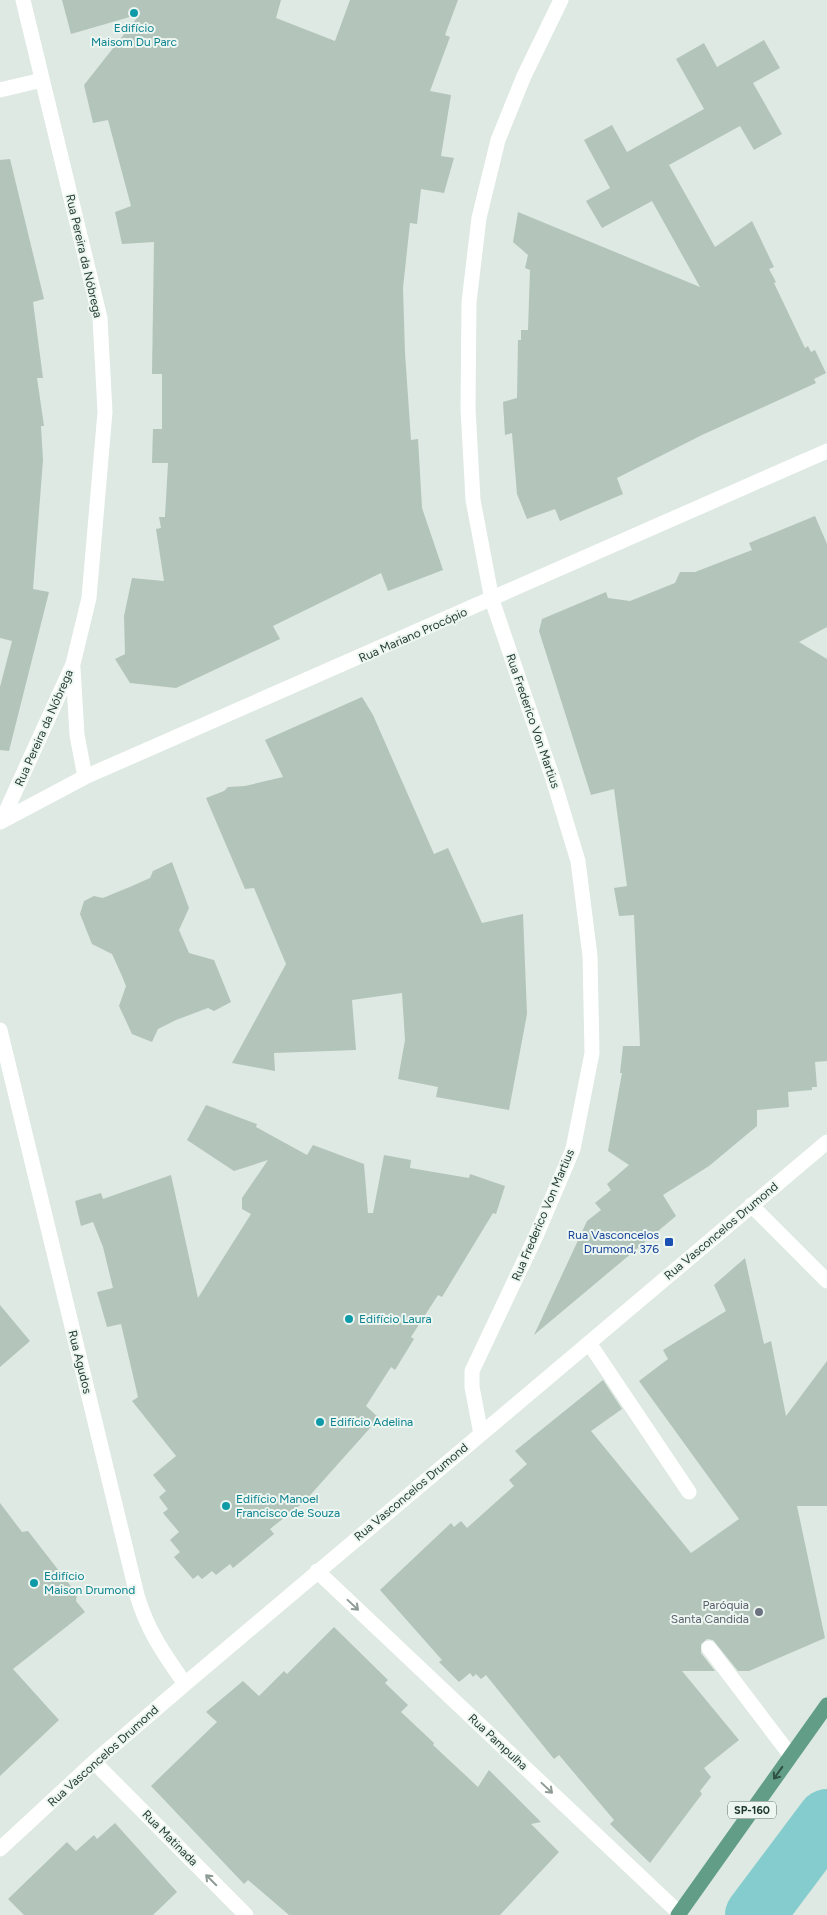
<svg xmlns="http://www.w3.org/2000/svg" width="827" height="1915" font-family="Figtree,sans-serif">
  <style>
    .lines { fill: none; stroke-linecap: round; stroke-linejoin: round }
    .river { stroke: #85ccce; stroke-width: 60 }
    .building { fill: #b3c4bb }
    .minor { stroke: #fff; stroke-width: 15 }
    .major { stroke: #629e87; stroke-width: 15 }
    .oneway { stroke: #8f9c96 }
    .oneway2 { stroke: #305244 }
    .culture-dot { fill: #0f9aa8; stroke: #edf6f1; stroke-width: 2 }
    .transit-dot { fill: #1a4fb4; stroke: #edf6f1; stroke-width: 2 }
    .worship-dot { fill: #6b7280; stroke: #edf6f1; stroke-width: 2 }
    .labels { text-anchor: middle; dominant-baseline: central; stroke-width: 4; stroke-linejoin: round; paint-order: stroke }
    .shield { fill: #edf6f1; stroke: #5d7168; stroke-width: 1 }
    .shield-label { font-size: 11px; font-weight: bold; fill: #1f382e }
    .culture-label { font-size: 12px; fill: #0d838f; stroke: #edf6f1; text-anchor: start }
    .street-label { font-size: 12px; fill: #1f382e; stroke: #edf6f1 }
    .transit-label { font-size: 12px; fill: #164399; stroke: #edf6f1; text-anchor: end }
    .worship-label { font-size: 12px; fill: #5b616d; stroke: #edf6f1; text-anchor: end }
  </style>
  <rect width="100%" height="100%" fill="#dde9e2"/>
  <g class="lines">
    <path class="river" d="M 755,1915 L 827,1819"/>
  </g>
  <path class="building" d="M 62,0 L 281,0 L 276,18 L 335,41 L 350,0 L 458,0 L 445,35 L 450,37 L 430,91 L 451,95 L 441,156 L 454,158 L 444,193 L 421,189 L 417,224 L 410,223 L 403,288 L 405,353 L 411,440 L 418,439 L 422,508 L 443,570 L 388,591 L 381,573 L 273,626 L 280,639 L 176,688 L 130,683 L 115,659 L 125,654 L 124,616 L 132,578 L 164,581 L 156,529 L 161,528 L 159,517 L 165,517 L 168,463 L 152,463 L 153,429 L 162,429 L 162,374 L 152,374 L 154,242 L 122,244 L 115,212 L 131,206 L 108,120 L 93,123 L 84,85 L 140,14 L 71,34 Z
    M 764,40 L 780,68 L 753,83 L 782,134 L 754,150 L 740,126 L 669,165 L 715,247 L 752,221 L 774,267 L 769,269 L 776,282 L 774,283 L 805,348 L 808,346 L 811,352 L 815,350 L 826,373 L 814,379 L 816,383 L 702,435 L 617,478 L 623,494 L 560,521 L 555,509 L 527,519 L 517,494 L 512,433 L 505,435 L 503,402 L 517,398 L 518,340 L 521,340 L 521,330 L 528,330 L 530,270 L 525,268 L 528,255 L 513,242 L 518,212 L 700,287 L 652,201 L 602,228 L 586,201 L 610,188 L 584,140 L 612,125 L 627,152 L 704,109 L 676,59 L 704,43 L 717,67 Z
    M 10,159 L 44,299 L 33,302 L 43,378 L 37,378 L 44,426 L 41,426 L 43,460 L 33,589 L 49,592 L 9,751 L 0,750 L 0,687 L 12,641 L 0,638 L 0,160 Z
    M 815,516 L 827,544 L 827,627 L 799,642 L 827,659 L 827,1061 L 815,1062 L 817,1087 L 812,1087 L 812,1090 L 788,1092 L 789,1107 L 757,1110 L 757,1126 L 709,1166 L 663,1195 L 676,1216 L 534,1335 L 587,1221 L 601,1210 L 595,1203 L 611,1190 L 607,1184 L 629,1165 L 608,1151 L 622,1073 L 620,1073 L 623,1046 L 640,1046 L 634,915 L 619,916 L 614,888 L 627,886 L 614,789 L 591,795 L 539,631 L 542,619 L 606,592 L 608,598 L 630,601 L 675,583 L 680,572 L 695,572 L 752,550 L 749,543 Z
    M 362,697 L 373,715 L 434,854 L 448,848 L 482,923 L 523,914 L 527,1014 L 509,1110 L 436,1097 L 438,1087 L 398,1079 L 405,1040 L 402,993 L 352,1000 L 356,1050 L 274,1053 L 275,1071 L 232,1063 L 286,964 L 254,888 L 245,889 L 206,798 L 224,791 L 228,787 L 245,786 L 283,777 L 265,740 Z
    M 172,862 L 189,908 L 179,930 L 189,953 L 214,960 L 231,1002 L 214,1011 L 208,1008 L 176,1020 L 158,1029 L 152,1042 L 132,1034 L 119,1006 L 126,986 L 122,976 L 112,954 L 92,944 L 80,914 L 84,901 L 94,896 L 103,898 L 132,886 L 150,878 L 153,871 Z
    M 206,1105 L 257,1124 L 256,1127 L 307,1155 L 313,1145 L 364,1164 L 368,1213 L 373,1213 L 384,1155 L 411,1160 L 410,1168 L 469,1178 L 470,1174 L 505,1186 L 496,1214 L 493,1213 L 442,1297 L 438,1295 L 411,1337 L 414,1339 L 395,1370 L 391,1367 L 366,1406 L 379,1418 L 304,1502 L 270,1529 L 274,1534 L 233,1568 L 230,1564 L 216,1575 L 212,1571 L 202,1579 L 198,1575 L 193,1579 L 174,1557 L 180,1552 L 170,1540 L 179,1532 L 163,1513 L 168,1509 L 159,1497 L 166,1491 L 153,1475 L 176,1456 L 132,1401 L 138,1397 L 121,1324 L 107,1327 L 97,1292 L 113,1288 L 103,1247 L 93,1222 L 81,1226 L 75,1201 L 101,1193 L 103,1199 L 171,1175 L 198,1298 L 251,1214 L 242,1209 L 242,1198 L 268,1160 L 234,1171 L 187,1140 Z
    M 745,1258 L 764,1344 L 771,1341 L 786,1416 L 827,1361 L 827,1506 L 797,1506 L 825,1638 L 749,1671 L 738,1671 L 713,1640 L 707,1639 L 701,1644 L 701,1653 L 715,1671 L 682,1671 L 739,1740 L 704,1768 L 711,1777 L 700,1791 L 702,1794 L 650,1863 L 610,1824 L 614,1820 L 559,1755 L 554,1759 L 486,1675 L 481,1679 L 476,1674 L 473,1677 L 470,1673 L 459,1682 L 439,1662 L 442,1660 L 380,1590 L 451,1523 L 454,1527 L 461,1521 L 467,1528 L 514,1486 L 509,1480 L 527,1464 L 515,1451 L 603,1380 L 622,1409 L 591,1431 L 691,1553 L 739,1519 L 639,1381 L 668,1359 L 663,1350 L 726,1311 L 714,1285 Z
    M 0,1305 L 30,1341 L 0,1367 Z
    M 0,1503 L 22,1532 L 28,1531 L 77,1594 L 76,1601 L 85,1612 L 13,1669 L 59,1720 L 0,1776 Z
    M 334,1627 L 388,1680 L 385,1683 L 408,1705 L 401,1712 L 434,1743 L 433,1745 L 478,1787 L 489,1770 L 541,1822 L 531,1824 L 559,1852 L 500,1915 L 289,1915 L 248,1880 L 244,1884 L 151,1786 L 217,1722 L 206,1712 L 243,1681 L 259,1696 L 284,1671 L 287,1674 Z
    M 115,1823 L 177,1892 L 153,1915 L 24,1915 L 8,1899 L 67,1842 L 76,1851 L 94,1835 L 97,1839 Z"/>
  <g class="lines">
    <path class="minor" d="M 0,90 L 42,80
      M 73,668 L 77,735 L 85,777
      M 3,818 L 73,664 L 89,598 L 105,412 L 100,318 L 23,0
      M 0,822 L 85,777 L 827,451
      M 0,1030 L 137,1595 C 147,1630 164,1654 185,1684
      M 751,1205 L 827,1281
      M 589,1343 L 689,1492
      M 481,1434 L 472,1387 L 472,1371 L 536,1236 L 573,1149 L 592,1053 L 590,956 L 578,861 L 553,779 L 492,600 L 473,500 L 468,408 L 469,302 L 479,218 L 498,140 L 524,76 L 561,0
      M 317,1571 L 679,1913
      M 709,1648 L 791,1756
      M 94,1762 L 246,1915
      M 0,1849 L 94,1762 L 185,1684 L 827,1142"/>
    <path class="major" d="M 678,1915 L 827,1705"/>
  </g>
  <defs><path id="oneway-shaft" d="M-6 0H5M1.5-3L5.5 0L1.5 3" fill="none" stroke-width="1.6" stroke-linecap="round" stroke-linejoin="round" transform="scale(1.25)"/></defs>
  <g class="oneway">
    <use href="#oneway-shaft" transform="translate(353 1605) rotate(43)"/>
    <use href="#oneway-shaft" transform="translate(547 1788) rotate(43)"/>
    <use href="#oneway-shaft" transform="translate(211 1880) rotate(-135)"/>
  </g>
  <use class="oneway2" href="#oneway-shaft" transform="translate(778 1773) rotate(125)"/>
  <g class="culture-dot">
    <circle cx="134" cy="13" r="5"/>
    <circle cx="349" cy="1319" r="5"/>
    <circle cx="320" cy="1422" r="5"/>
    <circle cx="226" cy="1506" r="5"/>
    <circle cx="34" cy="1583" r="5"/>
  </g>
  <rect class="transit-dot" x="664" y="1237" width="10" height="10" rx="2.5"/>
  <circle class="worship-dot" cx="759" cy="1612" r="5"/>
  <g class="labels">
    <rect class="shield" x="728" y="1801.5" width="48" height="17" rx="4"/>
    <g class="shield-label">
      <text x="752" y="1810">SP-160</text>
    </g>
    <g class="culture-label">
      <text x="134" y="28" text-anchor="middle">Edifício<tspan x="134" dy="14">Maisom Du Parc</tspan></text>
      <text x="359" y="1319">Edifício Laura</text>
      <text x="330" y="1422">Edifício Adelina</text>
      <text x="236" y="1499">Edifício Manoel<tspan x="236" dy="14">Francisco de Souza</tspan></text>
      <text x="44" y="1576">Edifício<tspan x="44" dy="14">Maison Drumond</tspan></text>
    </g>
    <g class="street-label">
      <text transform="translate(84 256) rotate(77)">Rua Pereira da Nóbrega</text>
      <text transform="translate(413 635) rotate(-24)">Rua Mariano Procópio</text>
      <text transform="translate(533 721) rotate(71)">Rua Frederico Von Martius</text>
      <text transform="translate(44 728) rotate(-66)">Rua Pereira da Nóbrega</text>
      <text transform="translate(543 1215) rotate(-67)">Rua Frederico Von Martius</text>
      <text transform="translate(721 1231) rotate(-40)">Rua Vasconcelos Drumond</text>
      <text transform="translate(80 1362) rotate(76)">Rua Agudos</text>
      <text transform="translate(411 1492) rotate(-40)">Rua Vasconcelos Drumond</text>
      <text transform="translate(498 1742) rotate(43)">Rua Pampulha</text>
      <text transform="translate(103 1756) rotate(-42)">Rua Vasconcelos Drumond</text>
      <text transform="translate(170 1838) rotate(45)">Rua Matinada</text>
    </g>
    <g class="transit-label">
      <text x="659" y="1235">Rua Vasconcelos<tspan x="659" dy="14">Drumond, 376</tspan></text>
    </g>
    <g class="worship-label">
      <text x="749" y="1605">Paróquia<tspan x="749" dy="14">Santa Candida</tspan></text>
    </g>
  </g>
</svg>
